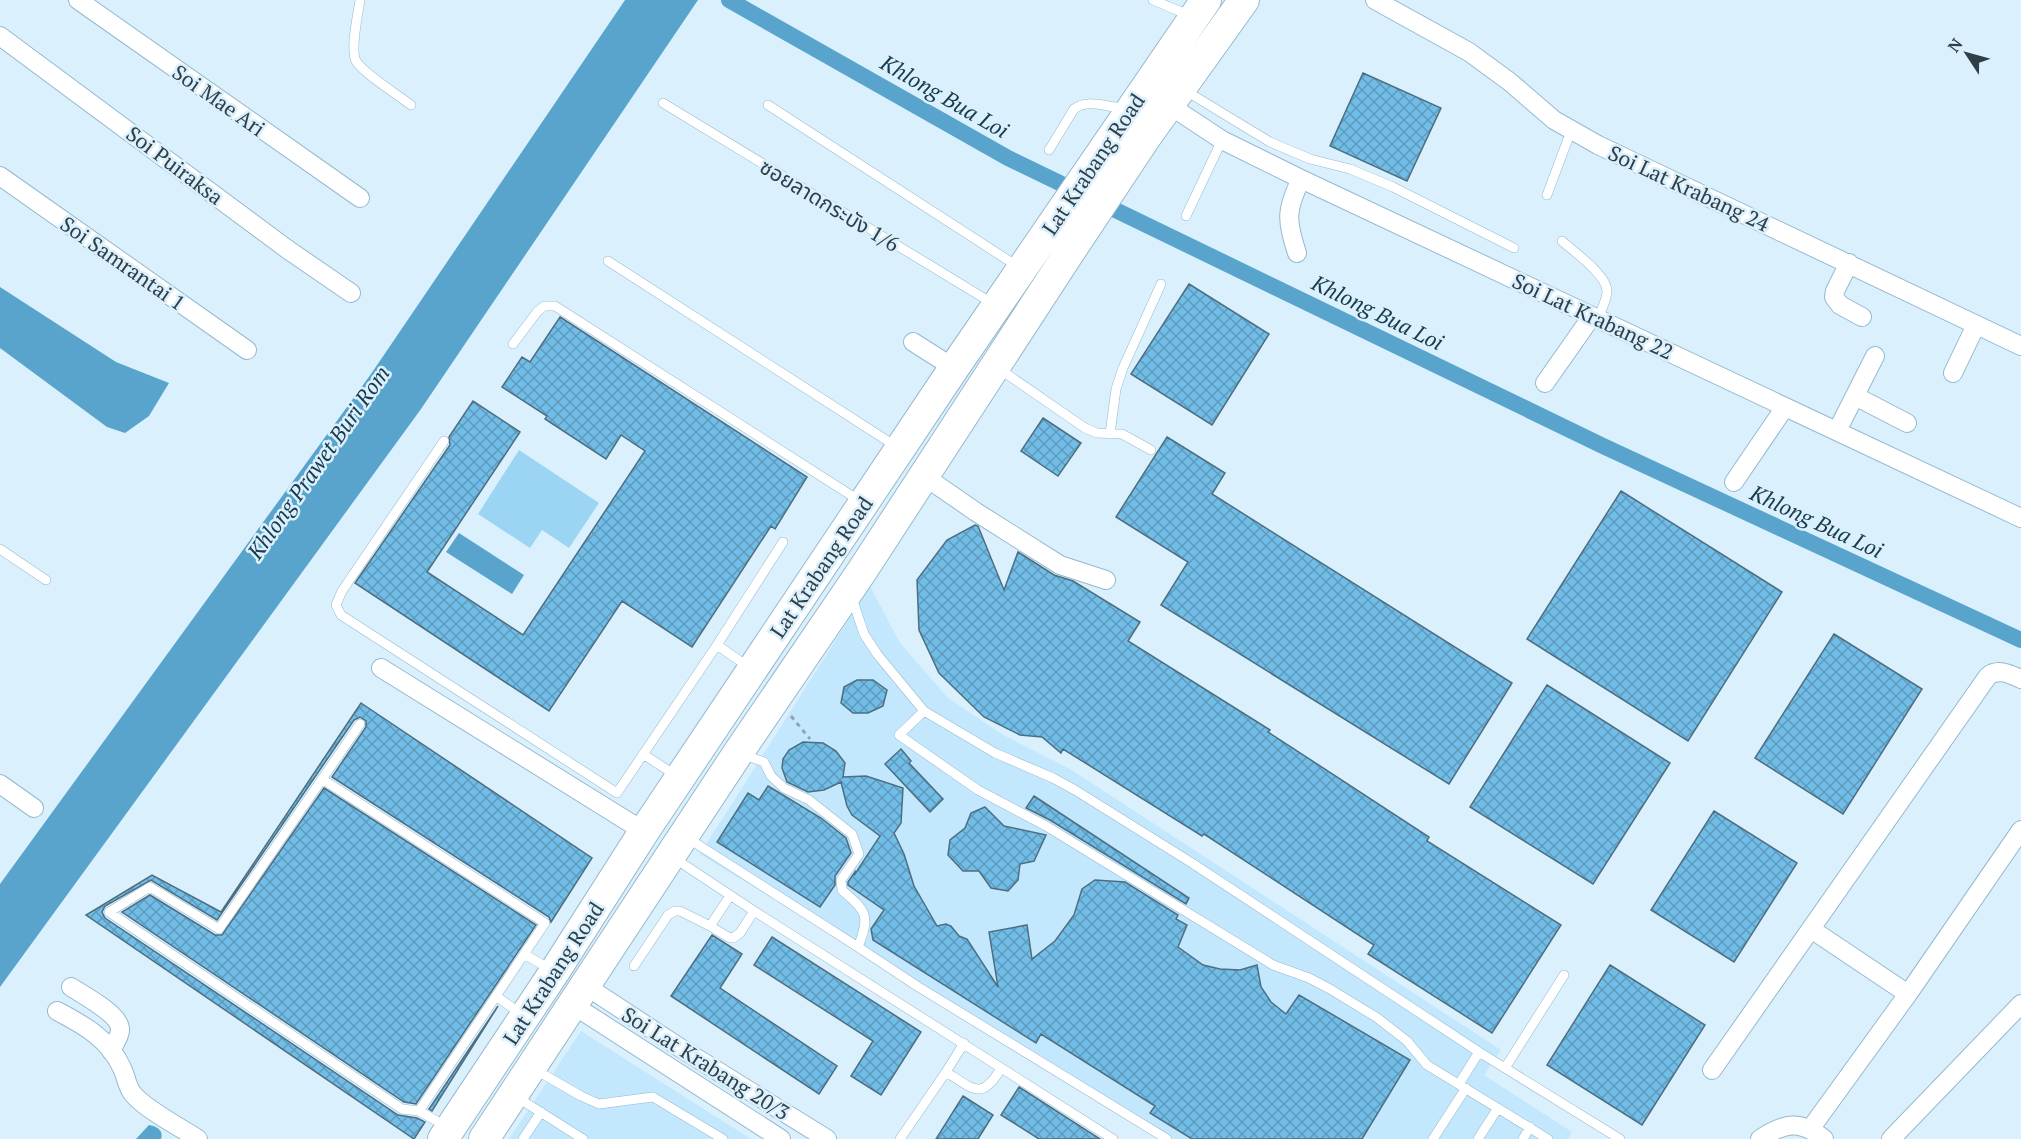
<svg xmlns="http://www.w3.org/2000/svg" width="2021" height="1139" font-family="'PT Serif','Noto Sans Thai',serif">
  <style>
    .built { fill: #c3e7fc }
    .green { fill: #9cd4f4 }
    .water { fill: #58a4cc }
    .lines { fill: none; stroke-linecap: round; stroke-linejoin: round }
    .canal { stroke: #58a4cc; stroke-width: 16 }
    .building { fill: url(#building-cross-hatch); stroke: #4d6e81; stroke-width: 1.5 }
    .service-casing { stroke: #95b9ce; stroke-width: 10 }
    .minor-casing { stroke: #95b9ce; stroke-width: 20 }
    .primary-casing { stroke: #95b9ce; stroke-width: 32 }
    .path { stroke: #91a4af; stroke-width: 3; stroke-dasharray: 4.5 4.5; stroke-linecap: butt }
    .service { stroke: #fff; stroke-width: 9 }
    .minor { stroke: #fff; stroke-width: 18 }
    .primary { stroke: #fff; stroke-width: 30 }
    .labels { text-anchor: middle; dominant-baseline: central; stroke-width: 5; stroke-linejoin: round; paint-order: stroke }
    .street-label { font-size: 21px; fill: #2f3e47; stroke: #daf0fd }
    .water-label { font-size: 22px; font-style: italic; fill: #183b4c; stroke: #daf0fd }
  </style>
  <defs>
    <pattern id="building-cross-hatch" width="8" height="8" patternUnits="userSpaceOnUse" patternTransform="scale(1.5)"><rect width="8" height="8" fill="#71bde7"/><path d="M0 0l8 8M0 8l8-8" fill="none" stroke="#5d9bbd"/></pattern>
  </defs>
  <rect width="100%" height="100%" fill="#daf0fd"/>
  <path class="built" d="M 870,586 L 900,643 L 948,698 L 1005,736 L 1070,769 L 1501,1050 L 1484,1075 L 1572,1132 L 1568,1139 L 1166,1139 L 700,854 Z
    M 581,1031 L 751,1139 L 509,1139 Z"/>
  <path class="green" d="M 519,450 L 599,503 L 569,548 L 542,530 L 530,548 L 478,514 Z"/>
  <path class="water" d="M 625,0 L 698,0 L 421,409 L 0,987 L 0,884 L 371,374 Z
    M 0,287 L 116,362 L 169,383 L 149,416 L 125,433 L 107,427 L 0,348 Z
    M 459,533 L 524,575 L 512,594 L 446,552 Z
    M 149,1125 C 156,1126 164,1130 161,1139 L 136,1139 Z"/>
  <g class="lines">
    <path class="canal" d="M 729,0 L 1008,158 L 1603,446 L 2021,640"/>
  </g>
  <path class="building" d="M 1363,73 L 1441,108 L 1407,181 L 1330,146 Z
    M 1189,284 L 1269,334 L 1212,425 L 1131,374 Z
    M 560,317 L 807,477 L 775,529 L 771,526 L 692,647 L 622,601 L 549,711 L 355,583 L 450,445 L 449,437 L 473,401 L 520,432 L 427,572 L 523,635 L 645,451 L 621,435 L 606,459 L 545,419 L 547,416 L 502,387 L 522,357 L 530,362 Z
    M 1043,418 L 1081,443 L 1058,476 L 1021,451 Z
    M 1167,437 L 1225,473 L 1212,494 L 1512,683 L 1449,784 L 1161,605 L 1188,562 L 1116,517 Z
    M 1621,491 L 1782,592 L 1688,741 L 1527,639 Z
    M 975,525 L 978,526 L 1004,590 L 1018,552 L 1054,575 L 1073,581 L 1140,622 L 1128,641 L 1270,730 L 1268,732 L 1429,837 L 1427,841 L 1561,925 L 1492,1033 L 1368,954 L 1374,945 L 1204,834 L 1202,836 L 1063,749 L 1061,753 L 1042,737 L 1020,735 L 984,717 L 939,673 L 919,630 L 917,580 L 947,540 Z
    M 1834,634 L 1922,689 L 1843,814 L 1755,758 Z
    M 857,680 L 873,680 L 887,690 L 883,706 L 868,713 L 853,713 L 841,703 L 844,687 Z
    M 1547,685 L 1670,763 L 1593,884 L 1470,807 Z
    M 361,703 L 592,858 L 551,922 L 549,917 L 332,777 L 366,727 L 366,721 L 360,717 L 354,720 L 217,920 L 151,880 L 105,906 L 102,912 L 105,918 L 398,1115 L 417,1118 L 425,1122 L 414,1139 L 86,915 L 152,875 L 221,912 Z
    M 803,742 L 823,743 L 836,751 L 845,763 L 843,777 L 866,776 L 903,788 L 901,823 L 894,833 L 904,854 L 914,886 L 937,926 L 946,924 L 951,926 L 959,936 L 967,939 L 998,987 L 989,932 L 1027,925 L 1032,959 L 1055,941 L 1074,915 L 1082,889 L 1095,880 L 1125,882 L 1178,915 L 1176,919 L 1187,925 L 1178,947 L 1203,965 L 1220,969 L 1240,970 L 1257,965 L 1261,987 L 1271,1002 L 1286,1014 L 1299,995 L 1410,1060 L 1362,1139 L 1192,1139 L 1150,1113 L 1155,1106 L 1041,1034 L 1036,1043 L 873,940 L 871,929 L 884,910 L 848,885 L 848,882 L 855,872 L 855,874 L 880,836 L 852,815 L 847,806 L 841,782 L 824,790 L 808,792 L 787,782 L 782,768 L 783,759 L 789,750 Z
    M 901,749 L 911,761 L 909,763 L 943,799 L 930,812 L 885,764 Z
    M 768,786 L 821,818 L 846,838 L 851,853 L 835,876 L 835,885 L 820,907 L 717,842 L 748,793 L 759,800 Z
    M 324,788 L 536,925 L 416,1104 L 404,1102 L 122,912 L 150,895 L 215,935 L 222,935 Z
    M 1034,796 L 1189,898 L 1186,904 L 1050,820 L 1026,808 Z
    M 985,807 L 1004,826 L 1046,835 L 1034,861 L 1020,864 L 1018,880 L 1008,891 L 991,888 L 979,871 L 963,871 L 948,855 L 950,840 L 965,828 L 971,813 Z
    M 1714,811 L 1797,863 L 1734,962 L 1651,910 Z
    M 712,935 L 742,954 L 720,988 L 837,1066 L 819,1094 L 671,996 Z
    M 772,937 L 921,1032 L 881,1095 L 851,1076 L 873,1041 L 754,965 Z
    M 1610,965 L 1705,1025 L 1642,1125 L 1547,1065 Z
    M 498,1006 L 432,1111 L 429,1109 Z
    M 1019,1087 L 1100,1139 L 1039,1139 L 1001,1115 Z
    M 963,1096 L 993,1115 L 978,1139 L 936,1139 Z"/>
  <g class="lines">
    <defs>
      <path id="service" d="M 360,0 C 358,14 350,49 356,61 C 363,73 398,95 411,105
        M 1153,0 L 1179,11 L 1190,14
        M 1186,91 L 1270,142 L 1310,159 L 1350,169 L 1393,187 L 1514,248
        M 663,103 L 992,303
        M 768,105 L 1017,266
        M 1049,150 L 1074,109 C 1088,98 1109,108 1125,108
        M 1547,195 L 1571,131
        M 1186,216 L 1222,140
        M 1562,241 C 1573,251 1607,275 1607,291 C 1607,300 1601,310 1598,319
        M 608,261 L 897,447
        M 513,344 L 537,312 L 544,306 L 555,306 L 860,501
        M 998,368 L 1085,428 L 1097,433 L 1122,434 L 1151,450
        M 1110,434 L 1116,389 L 1123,368 L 1161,284
        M 444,441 L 342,591 L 336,605 L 341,615 L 617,793 L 717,645
        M 0,549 L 46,580
        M 849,599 L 853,601 L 864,634 L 877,654 L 924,711 L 995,753 L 1053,778 L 1075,790 L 1192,863 L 1479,1052 L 1620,1139
        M 750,668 L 717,645 L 783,542
        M 924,711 L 899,735 L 978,790 L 1046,826 L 1273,965 L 1309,978 L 1330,989 L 1376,1017 L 1407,1041 L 1427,1065 L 1548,1139
        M 360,724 L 219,929 L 150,887 L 109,912 L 402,1109 L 419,1111 L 446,1126
        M 643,754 L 678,777
        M 742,754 L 764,762 L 771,776 L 784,788 L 809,800 L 852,834 L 859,854 L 841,880 L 842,890 C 866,911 871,915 858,947 L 917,986 L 1167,1139
        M 322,779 L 545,923 L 419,1111
        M 686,837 L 858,947
        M 674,858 L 754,911 L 1113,1139
        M 730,896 L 710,926 L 728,937 L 733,938 L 740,933 L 754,911
        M 524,954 L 550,969
        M 634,966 L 668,915 L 675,911 L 680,911 L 710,926
        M 496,996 L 521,1014
        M 964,1043 L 946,1072 C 972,1088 982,1102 1001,1068
        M 1505,1068 L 1564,975
        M 534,1069 L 581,1096 L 599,1104 L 653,1097 L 723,1139
        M 1459,1084 L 1479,1052
        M 515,1096 L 583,1139
        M 523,1139 L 541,1112
        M 900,1139 L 946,1072
        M 1433,1139 L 1466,1088
        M 1478,1139 L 1498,1108
        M 1523,1139 L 1530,1127"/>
      <path id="minor" d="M 78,0 L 360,198
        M 1375,0 L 1469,52 L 1510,82 L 1554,120 L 1598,145 L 2021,346
        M 0,36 L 287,249 L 351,293
        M 1169,105 L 1222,140 L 1301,179 L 2021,518
        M 0,176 L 247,350
        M 1297,253 C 1286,220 1286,210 1301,179
        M 1849,263 L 1835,291 L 1834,297 L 1840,305 L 1862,317
        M 913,342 L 954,368
        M 1953,373 L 1976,325
        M 1545,383 L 1592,316
        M 1855,396 L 1907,423
        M 1837,431 L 1875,356
        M 924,476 L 976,512 L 1060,565 L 1106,580
        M 1734,482 L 1785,407
        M 381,668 L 632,824 L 645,830
        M 0,784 L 34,808
        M 1811,929 L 1908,994
        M 586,986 L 682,1049 L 827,1139
        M 71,987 C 83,995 118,1013 120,1028 C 121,1035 114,1044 111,1051
        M 573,1005 L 781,1139
        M 57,1011 C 84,1025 109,1039 122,1068 C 126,1076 127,1087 133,1094 C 146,1110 180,1127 198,1139
        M 1712,1070 L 1988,676 C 1998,668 2010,674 2021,679
        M 1811,1128 L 1908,994 L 2021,830
        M 1760,1139 C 1785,1122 1801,1120 1824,1139
        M 1891,1139 L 2021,1004"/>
      <path id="primary" d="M 443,1139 L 555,971 L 645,830 L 752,670 L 954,368 L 1206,0
        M 484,1139 L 738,753 L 862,571 L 1065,259 L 1146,137 L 1244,0"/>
    </defs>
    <use href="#service" class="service-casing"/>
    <use href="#minor" class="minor-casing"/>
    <use href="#primary" class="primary-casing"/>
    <path class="path" d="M 791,716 L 810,739"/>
    <use href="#service" class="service"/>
    <use href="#minor" class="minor"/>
    <use href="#primary" class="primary"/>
  </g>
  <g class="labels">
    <g class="street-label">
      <text transform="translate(219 100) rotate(35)">Soi Mae Ari</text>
      <text transform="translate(1093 164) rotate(-56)">Lat Krabang Road</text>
      <text transform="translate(175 165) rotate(37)">Soi Puiraksa</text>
      <text transform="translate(1689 188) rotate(25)">Soi Lat Krabang 24</text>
      <text transform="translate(830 205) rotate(31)">ซอยลาดกระบัง 1/6</text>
      <text transform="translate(123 263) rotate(35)">Soi Samrantai 1</text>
      <text transform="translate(1593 316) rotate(25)">Soi Lat Krabang 22</text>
      <text transform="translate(821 567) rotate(-56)">Lat Krabang Road</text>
      <text transform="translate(553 973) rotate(-57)">Lat Krabang Road</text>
      <text transform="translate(706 1063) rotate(32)">Soi Lat Krabang 20/3</text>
    </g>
    <g class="water-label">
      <text transform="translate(945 96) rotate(30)">Khlong Bua Loi</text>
      <text transform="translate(1378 312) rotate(26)">Khlong Bua Loi</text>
      <text transform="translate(318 462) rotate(-55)">Khlong Prawet Buri Rom</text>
      <text transform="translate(1817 521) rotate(25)">Khlong Bua Loi</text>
    </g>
  </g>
  <g transform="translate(1967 54) rotate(306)" stroke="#daf0fd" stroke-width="4.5" paint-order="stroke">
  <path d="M0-4.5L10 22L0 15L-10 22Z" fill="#2f3e47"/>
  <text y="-9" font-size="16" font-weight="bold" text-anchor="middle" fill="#2f3e47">N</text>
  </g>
</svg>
